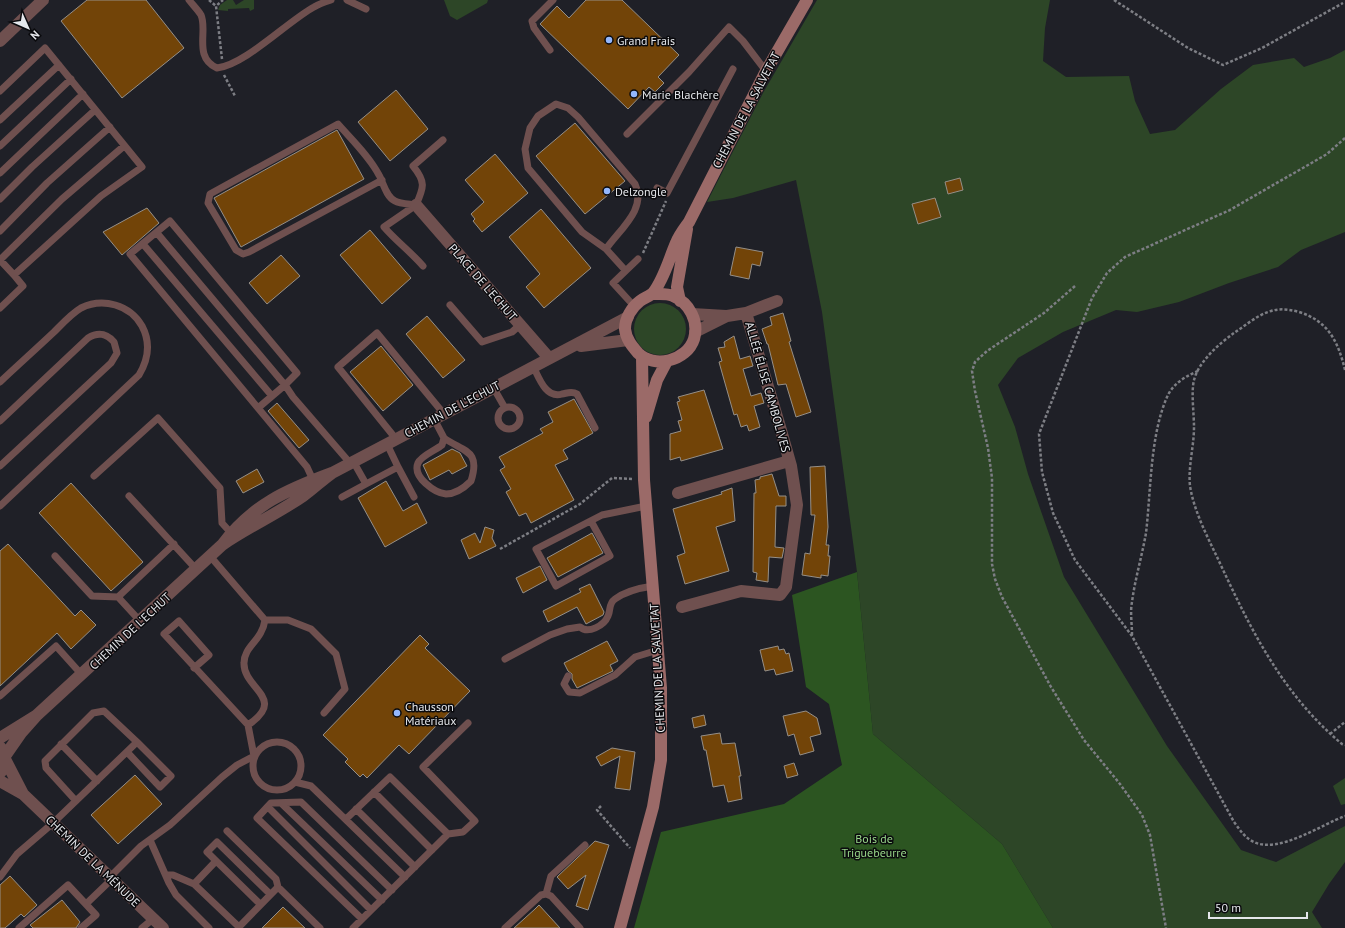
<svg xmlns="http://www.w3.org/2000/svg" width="1345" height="928" font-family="'PT Sans',sans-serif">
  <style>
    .green { fill: #2d4627 }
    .forest { fill: #2c5521 }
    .building { fill: #724408; stroke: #958f88 }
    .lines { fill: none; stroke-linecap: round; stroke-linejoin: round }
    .path { stroke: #7d7e84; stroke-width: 2.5; stroke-dasharray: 3 2; stroke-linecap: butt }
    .lane { stroke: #6f504f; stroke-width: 7 }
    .street { stroke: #6f504f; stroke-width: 12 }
    .secondary { stroke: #9b6a68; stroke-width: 12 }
    .poi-dot { fill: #93b7fd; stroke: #0a0a0d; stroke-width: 1.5 }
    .labels { text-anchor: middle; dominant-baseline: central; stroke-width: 3; stroke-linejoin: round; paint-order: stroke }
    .poi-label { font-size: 12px; fill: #e5e7eb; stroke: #0a0a0d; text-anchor: start }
    .street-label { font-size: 12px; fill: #e5e7eb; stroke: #0a0a0d }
    .park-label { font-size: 12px; fill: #99d78a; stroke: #0a0a0d }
  </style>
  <rect width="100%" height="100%" fill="#1f2027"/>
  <path class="green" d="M 227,0 L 233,0 L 236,5 L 244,0 L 254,0 L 254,9 L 250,11 L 249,8 L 228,9 L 228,11 L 218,10 L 220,5 Z
    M 444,0 L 488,0 L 487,3 L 457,20 L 450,16 Z
    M 817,0 L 1050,0 L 1045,28 L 1043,61 L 1066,77 L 1129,76 L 1135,101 L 1150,134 L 1175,130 L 1221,89 L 1253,65 L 1294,58 L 1304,67 L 1330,58 L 1345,50 L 1345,232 L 1301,250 L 1278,267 L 1229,283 L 1179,302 L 1137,312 L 1116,310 L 1063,332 L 1018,358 L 998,385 L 1015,427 L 1028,474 L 1064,577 L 1167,746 L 1241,850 L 1276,862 L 1345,826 L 1345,862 L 1329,884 L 1312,912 L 1322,928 L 1053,928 L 1002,844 L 873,734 L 857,572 L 822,312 L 796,180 L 733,198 L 707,202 L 763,93 Z
    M634 329a26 26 0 1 1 52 0a26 26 0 1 1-52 0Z
    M 1345,778 L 1345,804 L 1341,805 L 1333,786 Z"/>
  <path class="forest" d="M 857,572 L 873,734 L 1002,844 L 1053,928 L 634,928 L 661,832 L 784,804 L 842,765 L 829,704 L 806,687 L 792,595 Z"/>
  <path class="building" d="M 87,0 L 146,0 L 184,48 L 122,98 L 61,21 Z
    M 586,0 L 622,0 L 679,55 L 658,77 L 664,83 L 655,92 L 649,87 L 628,109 L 540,24 L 557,6 L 569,18 Z
    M 396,90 L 428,129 L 390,161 L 358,122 Z
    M 575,123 L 625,181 L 585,214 L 536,156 Z
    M 337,130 L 364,179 L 241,247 L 214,198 Z
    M 495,154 L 528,193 L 482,232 L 473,221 L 475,219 L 471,214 L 484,202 L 465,180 Z
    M 960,178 L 963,190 L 948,194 L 945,182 Z
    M 935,198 L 941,217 L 918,224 L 912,204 Z
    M 147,208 L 159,223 L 122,255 L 103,232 Z
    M 541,209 L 591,268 L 544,308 L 526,287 L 540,274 L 509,237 Z
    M 370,230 L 411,278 L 382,304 L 340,255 Z
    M 736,247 L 763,252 L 760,266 L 752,264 L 749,279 L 730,275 Z
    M 281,255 L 300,276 L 267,304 L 249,283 Z
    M 783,313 L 791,341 L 789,342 L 811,412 L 796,417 L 786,384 L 778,385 L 768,344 L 767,344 L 762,329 L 772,325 L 770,317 Z
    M 427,316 L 465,360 L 443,378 L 406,334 Z
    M 734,336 L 740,359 L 750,356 L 753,366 L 743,369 L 751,396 L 761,393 L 764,403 L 754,406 L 760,427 L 749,431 L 747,425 L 741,427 L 737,414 L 734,415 L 719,362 L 722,361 L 718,348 L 725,347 L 724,342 Z
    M 381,346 L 413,385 L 383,411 L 350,372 Z
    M 704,390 L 723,449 L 681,461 L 680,457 L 670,460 L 670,434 L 681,431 L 678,421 L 682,420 L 677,402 L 680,401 L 678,397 Z
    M 574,399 L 593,433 L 563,450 L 568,459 L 555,465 L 574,500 L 531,523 L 526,513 L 519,516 L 506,492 L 511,489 L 500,470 L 505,467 L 499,457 L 543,433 L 540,429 L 553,422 L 548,412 Z
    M 277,403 L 309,440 L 299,448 L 268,411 Z
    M 452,449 L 460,453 L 467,466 L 452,474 L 449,470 L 430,480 L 423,465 Z
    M 825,466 L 828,527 L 826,545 L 829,545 L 828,556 L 830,556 L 828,576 L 821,575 L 821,578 L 802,575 L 805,553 L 810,554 L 815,515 L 811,515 L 810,467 Z
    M 257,469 L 264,482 L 243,493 L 236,481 Z
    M 772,474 L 779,496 L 786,496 L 786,506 L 776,506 L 775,547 L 784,548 L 782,558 L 769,557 L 768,582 L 756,580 L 757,573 L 753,572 L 754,493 L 756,493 L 755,480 L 760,479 L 760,477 Z
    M 386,481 L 403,511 L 417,503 L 427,523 L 385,547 L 358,498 Z
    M 71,483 L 143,562 L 111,591 L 39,513 Z
    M 732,488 L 735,521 L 716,527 L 729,571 L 685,584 L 677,556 L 685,553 L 673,509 L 722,494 L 721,492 Z
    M 485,527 L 494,530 L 492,538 L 496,546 L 469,559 L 461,540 L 475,533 L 480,543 Z
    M 592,533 L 603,553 L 558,577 L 547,558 Z
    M 8,544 L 75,616 L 81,610 L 96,625 L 71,649 L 57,633 L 0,686 L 0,551 Z
    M 540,566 L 547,580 L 523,593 L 516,578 Z
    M 590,584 L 604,612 L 603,615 L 586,624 L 577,607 L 548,622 L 543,611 L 581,592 L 579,589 Z
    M 420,635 L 429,644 L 425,648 L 470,691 L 409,754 L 399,745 L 367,778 L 363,774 L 360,777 L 345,762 L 348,759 L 323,735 Z
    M 607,641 L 618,661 L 610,665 L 613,671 L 577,688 L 572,679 L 572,674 L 568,671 L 564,663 Z
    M 778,646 L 779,650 L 784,649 L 786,654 L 789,653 L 793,671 L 776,675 L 774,669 L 765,671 L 760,650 Z
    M 806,711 L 817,718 L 821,734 L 810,737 L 814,751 L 800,755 L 794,734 L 788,736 L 783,716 Z
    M 704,715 L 706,725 L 694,728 L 692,718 Z
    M 720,733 L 722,744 L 735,743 L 741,776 L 739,776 L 742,799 L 728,802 L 724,785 L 713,787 L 706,750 L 704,750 L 701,736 Z
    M 612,748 L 635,752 L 630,790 L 615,788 L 620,756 L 601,766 L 596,757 Z
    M 794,763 L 798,775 L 787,778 L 784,766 Z
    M 135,775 L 162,804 L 118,844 L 91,815 Z
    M 595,841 L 609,845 L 588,910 L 576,906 L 586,875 L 568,889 L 557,877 Z
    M 10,876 L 37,905 L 24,917 L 21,914 L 5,928 L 0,928 L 0,885 Z
    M 62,900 L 80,922 L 76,928 L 33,928 L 30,925 Z
    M 539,905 L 560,928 L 514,928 L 535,909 Z
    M 283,907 L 305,928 L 262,928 Z"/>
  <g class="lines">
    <path class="path" d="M 209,0 L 216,6
      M 1114,0 L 1188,48 L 1223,65 L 1262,48 L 1343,3
      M 222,59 L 216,6 L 223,0
      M 224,75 L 235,96
      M 1345,138 L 1327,154 L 1230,210 L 1125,257 L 1107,273 L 1092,298 L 1039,434 L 1042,472 L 1053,513 L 1075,560 L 1132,636 L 1234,822 C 1240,830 1245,838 1254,842 C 1278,854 1321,825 1345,816
      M 643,253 L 666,201
      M 1075,286 L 1044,313 L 987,351 L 975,362 L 972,371 L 975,391 L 988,448 L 992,478 L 992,564 L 995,579 L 1002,597 L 1051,687 L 1084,740 L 1120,784 L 1142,815 L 1150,835 L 1166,928
      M 1345,370 C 1338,341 1328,321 1299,312 C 1288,309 1279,308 1268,312 C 1256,316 1245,326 1234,333 C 1219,344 1199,361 1194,380 C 1191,392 1194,414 1194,427 C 1194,447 1188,466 1190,486 C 1194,511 1207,536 1218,559 C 1250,628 1282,694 1342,744 L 1345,745
      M 500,549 L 580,504 L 612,478 L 632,479
      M 1132,635 C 1132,624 1130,612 1132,602 C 1135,579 1142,556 1146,533 C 1151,491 1150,433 1168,395 C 1174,383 1186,376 1198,371
      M 1330,734 L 1345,722
      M 601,806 L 597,810 L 630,848"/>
    <path class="lane" d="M 189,0 C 192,4 198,10 201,15 C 208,31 193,57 217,68 C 245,65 288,21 314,7 C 319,4 325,2 331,0
      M 347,0 L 366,9
      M 550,50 L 534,28 L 532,21 L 553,0
      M 0,91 L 45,48 L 142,167 L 101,196 L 14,275 L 0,260
      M 0,120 L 59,65
      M 627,134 L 689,72 L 729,27 L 743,41 L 766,71
      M 0,146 L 71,79
      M 0,173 L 83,94
      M 382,180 L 249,252 L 243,254 L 236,250 L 208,203 L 210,194 L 338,124 C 352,140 369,156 379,175 C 383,182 386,197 395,201 C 400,204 410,204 416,205 C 424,187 426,182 413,166 L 443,140
      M 657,188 L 667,193 L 733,69
      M 0,199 L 32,167 L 95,110
      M 416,205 L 384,227 C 396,241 411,252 423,266
      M 0,231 L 47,183 L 110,127
      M 157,233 L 285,385 L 297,373 L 170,221 L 130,254 L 258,408
      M 143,244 L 272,396
      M 606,249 C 620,229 647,209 635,184 L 578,117 L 568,108 L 556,104 L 538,116 L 530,128 L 525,149 L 528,168 L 582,232 L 606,249 L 625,270
      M 0,260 L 62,199 L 124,146
      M 450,305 L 482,342 L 512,332 L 520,325
      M 634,306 L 613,283 L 638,259
      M 0,308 L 23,286 L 14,275
      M 533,366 C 539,378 546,399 562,394 C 568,393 572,391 577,394 L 595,428
      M 0,382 C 18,365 36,349 54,332 C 62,324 71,314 81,308 C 103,297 130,305 142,326 C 151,343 148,360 139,375 L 0,506
      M 493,387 L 505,408
      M498 418a11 11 0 1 1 22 0a11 11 0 1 1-22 0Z
      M 434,419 L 444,438 L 442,445 C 436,450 421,456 418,463 C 412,477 435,493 446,494 C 455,494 465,487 471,481 C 481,450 464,452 444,438
      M 0,421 L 88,338 C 98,332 106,333 114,342 L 117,353 L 111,363 L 0,466
      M 396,439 L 338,367 L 377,333 L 444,414
      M 353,461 L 366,484 L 398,467 L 387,444
      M 398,467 L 414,497
      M 94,476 L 158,418 L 220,488 L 222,523 L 231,533
      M 313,480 L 307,467 L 258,408 L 285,385 L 293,397 L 350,463
      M 129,496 L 196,569
      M 342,497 L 366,484
      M 591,521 L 610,556 L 556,586 L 536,549 L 602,515 L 646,506
      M 55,556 L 92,596 L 118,597
      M 210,556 L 265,620 L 288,620 L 311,629 L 336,654 L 345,689 L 324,713
      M 140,621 L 118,597 L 174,544
      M 505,659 L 550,635 L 567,629 L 580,627 C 588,634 604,626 608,616 C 611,610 608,604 615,599 C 626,591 639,588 653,586
      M 194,668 L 209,655 L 179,621 L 164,634 L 248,725 C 288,698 243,689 244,663 C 244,646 262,641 265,620
      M 568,676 L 564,684 L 569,692 L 580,693 L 615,675 L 635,657 L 658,650
      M 0,696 L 56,646 L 82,675
      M253 766a24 24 0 1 1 48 0a24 24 0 1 1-48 0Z
      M 61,744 L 97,781
      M 127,752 L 160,787 L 171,776 L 137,742
      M 295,782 L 311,786 L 405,877
      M 374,792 L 432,850
      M 281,803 L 382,900
      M 268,807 L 371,910
      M 356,809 L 415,867
      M 346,819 L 390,777 L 448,834
      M 227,831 L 276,879 L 278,887
      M 150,840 L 169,883 L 176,895 L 209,928
      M 216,861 L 194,884 L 238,926
      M 167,875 L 173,875 L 194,884
      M 0,877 L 17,854 L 53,823 L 137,742 L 104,711 L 93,713 L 45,761 L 46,768 L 76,801
      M 110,877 L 141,846 L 170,825 L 222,777 L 237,765 L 254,756 L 248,725
      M 546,894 L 551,876 L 585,845
      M 86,904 L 112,879
      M 260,904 L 207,852 L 217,842 L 270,894
      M 362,919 L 257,818 L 271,803 L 301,802 L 392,890
      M 19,928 L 68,885 L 96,915 L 81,928
      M 142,928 L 153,919
      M 238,928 L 278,887 L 320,928
      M 353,928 L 448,834 L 463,832 L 475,821 L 423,767 L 468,723
      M 505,928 L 541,895 L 546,894 L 551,896 L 580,928"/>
    <path class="street" d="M 0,41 L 43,0
      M 416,205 L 549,358
      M 746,313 L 777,301
      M 692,314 L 726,316
      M 581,346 L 628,340
      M 332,473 C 322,480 313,489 303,496 C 277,514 248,527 222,545 C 252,505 286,490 332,473 L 628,317
      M 678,493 L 789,461
      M 682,607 L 741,591 L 780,595 L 786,587 L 797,505 L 791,466 L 780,427 L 746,313 L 727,316 L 695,332
      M 37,715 L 222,545
      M 0,738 L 37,715 L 21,733 L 5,756
      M 0,747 C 7,755 7,764 0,773
      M 0,781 L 23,794 L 6,761
      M 23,794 L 163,928"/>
    <path class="secondary" d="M 652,294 C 659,294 667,293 673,296 C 690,303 699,322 694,339 C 687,361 654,369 638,353 C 632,346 626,339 625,329 C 625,318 632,307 640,301 C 644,298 650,296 653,293 C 664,279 669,259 676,243 C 679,235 684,229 689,222 L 766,71 L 807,0
      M 680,301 L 677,287 L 687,229
      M 646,417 L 657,380 L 667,361
      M 620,928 L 653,807 L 661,760 L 661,688 L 644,480 L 642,357"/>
  </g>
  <g class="poi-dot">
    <circle cx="609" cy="40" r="4"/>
    <circle cx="634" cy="94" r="4"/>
    <circle cx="607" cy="191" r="4"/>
    <circle cx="397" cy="713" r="4"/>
  </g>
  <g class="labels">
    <g class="poi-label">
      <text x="617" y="40">Grand Frais</text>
      <text x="642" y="94">Marie Blachère</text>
      <text x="615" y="191">Delzongle</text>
      <text x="405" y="706">Chausson<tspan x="405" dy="14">Matériaux</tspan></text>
    </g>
    <g class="street-label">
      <text transform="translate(746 110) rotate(-62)">CHEMIN DE LA SALVETAT</text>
      <text transform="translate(483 282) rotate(49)">PLACE DE L'ECHUT</text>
      <text transform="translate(768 387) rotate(74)">ALLÉE ÉLISE CAMBOLIVES</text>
      <text transform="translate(452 409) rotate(-28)">CHEMIN DE L'ECHUT</text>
      <text transform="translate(130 631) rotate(-43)">CHEMIN DE L'ECHUT</text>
      <text transform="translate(657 668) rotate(-93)">CHEMIN DE LA SALVETAT</text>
      <text transform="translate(93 861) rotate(44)">CHEMIN DE LA MÉNUDE</text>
    </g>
    <g class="park-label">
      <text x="874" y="838">Bois de<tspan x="874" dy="14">Triguebeurre</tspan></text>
    </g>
  </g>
  <g transform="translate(28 28) rotate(135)" stroke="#0a0a0d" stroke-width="3" paint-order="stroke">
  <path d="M0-3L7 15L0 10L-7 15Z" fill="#e5e7eb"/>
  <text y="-6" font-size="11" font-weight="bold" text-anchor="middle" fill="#e5e7eb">N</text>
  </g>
  <path d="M1209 912v6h98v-6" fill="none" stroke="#e5e7eb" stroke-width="2"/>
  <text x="1215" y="912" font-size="12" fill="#e5e7eb" stroke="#0a0a0d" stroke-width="3" paint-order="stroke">50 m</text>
</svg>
